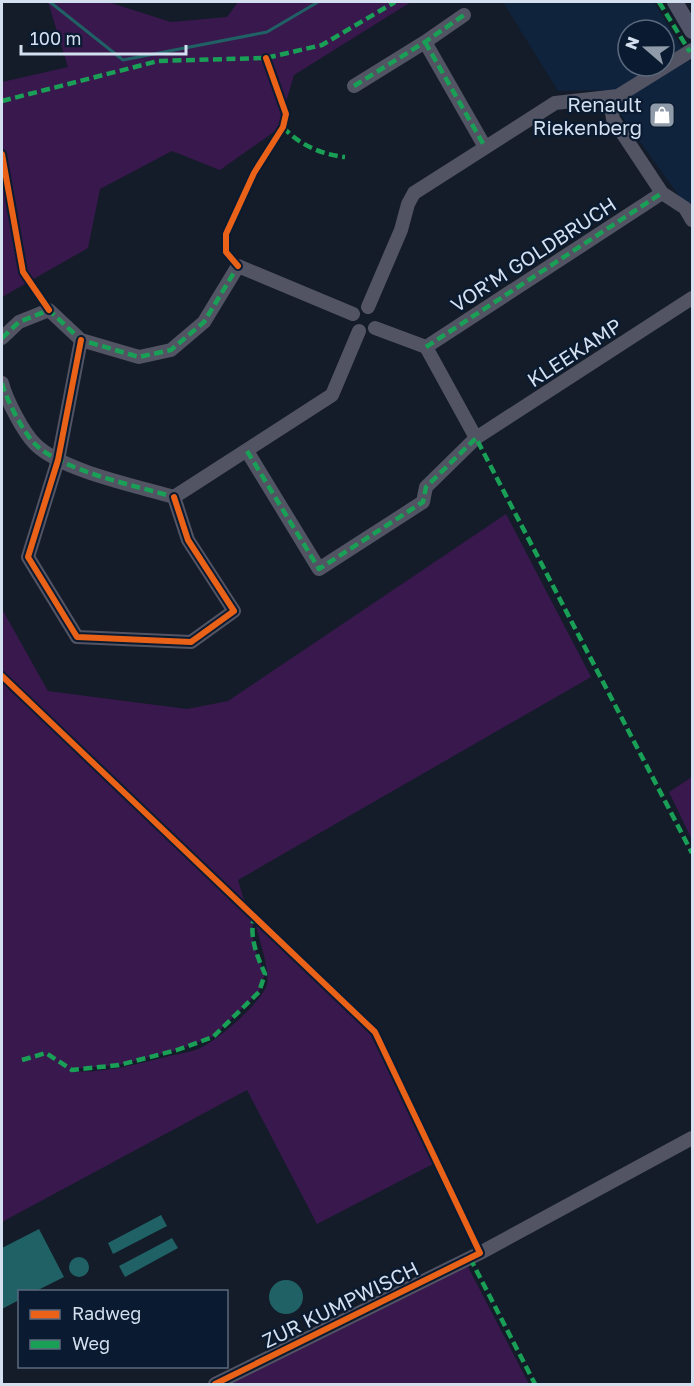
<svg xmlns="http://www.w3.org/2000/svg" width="694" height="1386" font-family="'Golos Text',sans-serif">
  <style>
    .built { fill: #10233d; fill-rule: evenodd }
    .green { fill: #39184d }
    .water { fill: #206166 }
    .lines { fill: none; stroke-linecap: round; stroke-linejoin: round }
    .stream { stroke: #206166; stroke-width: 3 }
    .minor { stroke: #525363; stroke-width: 14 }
    .major { stroke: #515368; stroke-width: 16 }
    .quiet { stroke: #1a9f57; stroke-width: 4.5; stroke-dasharray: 9 4.5; stroke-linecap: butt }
    .cycleway-casing { stroke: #0a1b31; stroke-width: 10 }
    .cycleway { stroke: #ea6118; stroke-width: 6 }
    .labels { text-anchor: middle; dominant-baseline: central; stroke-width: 4.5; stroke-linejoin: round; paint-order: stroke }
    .poi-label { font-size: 20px; fill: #d4dfef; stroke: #0a1b31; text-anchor: end }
    .street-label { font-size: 20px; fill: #d4dfef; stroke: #0a1b31 }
  </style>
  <rect width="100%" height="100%" fill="#131c28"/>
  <path class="built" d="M 503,2 L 654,2 L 692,65 L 692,214 L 603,90 L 558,91 ZM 628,30 L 664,30 L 664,66 L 628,66 Z"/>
  <path class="green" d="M 48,2 L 108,2 L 171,22 L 227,17 L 238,2 L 411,2 L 294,75 L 278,129 L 220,170 L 172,151 L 100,189 L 88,248 L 2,297 L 2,82 L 68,67 Z
    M 506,514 L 591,677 L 238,880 L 247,910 L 254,917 C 249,937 257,956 265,974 L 259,992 L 213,1037 L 177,1050 L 119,1065 L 71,1069 L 70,1071 C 103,1074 136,1064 169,1056 C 179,1054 191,1052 200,1048 C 218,1040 258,1005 266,987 C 272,975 259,940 256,925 L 371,1035 L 433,1164 L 317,1224 L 247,1090 L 2,1222 L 2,609 L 48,691 L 187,709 L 228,701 Z
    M 692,777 L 692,840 L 669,792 Z
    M 467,1265 L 529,1384 L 223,1384 Z"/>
  <path class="water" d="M 161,1215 L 167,1226 L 113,1254 L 108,1243 Z
    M 39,1229 L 64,1277 L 36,1291 L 20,1292 L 19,1300 L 2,1309 L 2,1248 Z
    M 172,1238 L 178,1248 L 125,1277 L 119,1266 Z
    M69 1267a10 10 0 1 1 20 0a10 10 0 1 1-20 0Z
    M269 1297a17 17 0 1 1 34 0a17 17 0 1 1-34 0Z"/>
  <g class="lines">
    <path class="stream" d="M 50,2 L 123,60 L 267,32 L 318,2"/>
    <path class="minor" d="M 425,42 L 485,147
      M 354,86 L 425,42 L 464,15
      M 610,99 L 613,119 L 662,193 L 685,208 L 692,220
      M 368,307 L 401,230 L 408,204 L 414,193 L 555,103 L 618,96 L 692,50
      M 375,328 L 426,347 L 476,438
      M 2,338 L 19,322 L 49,310 L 81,340 L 139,357 L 171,350 L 204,322 L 238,266 L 353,314
      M 81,340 L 58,460 L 28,557 L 77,637 L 191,642 L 234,611 L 188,540 L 174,497
      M 426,347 L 662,193
      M 2,383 C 6,399 23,432 35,444 C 62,471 137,486 174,497 L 332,395 L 359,331
      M 247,451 L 319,569 L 423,502 L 426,487 L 476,438 L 692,298
      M 215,1384 L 480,1253 L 692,1138"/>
    <path class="major" d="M 675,2 L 692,31"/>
    <path class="quiet" d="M 659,2 L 690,52
      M 425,42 L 485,147
      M 354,86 L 425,42 L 464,15
      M 2,101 L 158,61 L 266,58 L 322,45 L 395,2
      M 283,127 C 298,144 322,155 345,157
      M 2,338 L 19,322 L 49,310 L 81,340 L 139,357 L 171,350 L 204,322 L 238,266 L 235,263
      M 426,347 L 662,193
      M 2,383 C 6,399 23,432 35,444 C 62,471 137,486 174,497 L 176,501
      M 247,451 L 319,569 L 423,502 L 426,487 L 476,438 L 692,853
      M 22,1060 L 46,1053 L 72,1070 L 119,1065 L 177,1050 L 213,1037 L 259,992 L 265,974 C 257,956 249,937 254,917
      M 470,1258 L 535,1384"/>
    <defs>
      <path id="cycleway" d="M 2,154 L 23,272 L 49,310
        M 238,266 L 226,252 L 226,234 L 254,173 L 283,127 L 286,114 L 266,58
        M 81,340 L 58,460 L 28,557 L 77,637 L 191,642 L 234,611 L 188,540 L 174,497
        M 2,676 L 375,1032 L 480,1253 L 215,1384"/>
    </defs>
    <use href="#cycleway" class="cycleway-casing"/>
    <use href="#cycleway" class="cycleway"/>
  </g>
  <defs>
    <symbol id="shop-square" viewBox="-11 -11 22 22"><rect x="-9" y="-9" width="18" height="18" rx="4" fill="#909ba9" stroke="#0a1b31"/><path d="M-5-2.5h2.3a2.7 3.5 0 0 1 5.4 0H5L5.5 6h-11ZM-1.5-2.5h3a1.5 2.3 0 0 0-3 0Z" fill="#fff"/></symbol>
  </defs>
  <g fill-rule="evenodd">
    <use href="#shop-square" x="647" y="100" width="30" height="30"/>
  </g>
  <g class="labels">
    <g class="poi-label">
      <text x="642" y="104">Renault<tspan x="642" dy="23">Riekenberg</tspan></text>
    </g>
    <g class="street-label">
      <text transform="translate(533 254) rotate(-33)">VOR'M GOLDBRUCH</text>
      <text transform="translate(574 352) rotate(-33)">KLEEKAMP</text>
      <text transform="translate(340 1304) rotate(-26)">ZUR KUMPWISCH</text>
    </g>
  </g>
  <rect width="694" height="1386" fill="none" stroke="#d4dfef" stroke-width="6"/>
  <rect x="18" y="1290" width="210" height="78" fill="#0a1b31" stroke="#5b697d" stroke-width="1.5"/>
  <rect x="30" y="1310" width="30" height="9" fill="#ea6118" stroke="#5b697d" stroke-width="1.5"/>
  <text x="72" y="1320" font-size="18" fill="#d4dfef">Radweg</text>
  <rect x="30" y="1340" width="30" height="9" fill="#1a9f57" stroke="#5b697d" stroke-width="1.5"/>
  <text x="72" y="1350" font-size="18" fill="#d4dfef">Weg</text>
  <g transform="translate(646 48) rotate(290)"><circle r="28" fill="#0a1b31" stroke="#5b697d" stroke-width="1.5"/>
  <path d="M0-4.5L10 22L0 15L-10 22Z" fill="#909ba9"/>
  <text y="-9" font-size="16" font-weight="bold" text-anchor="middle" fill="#d4dfef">N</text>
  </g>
  <path d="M21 45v9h165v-9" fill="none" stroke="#d4dfef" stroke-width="3"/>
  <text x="30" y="45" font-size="18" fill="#d4dfef" stroke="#0a1b31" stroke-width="4.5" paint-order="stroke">100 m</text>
</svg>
